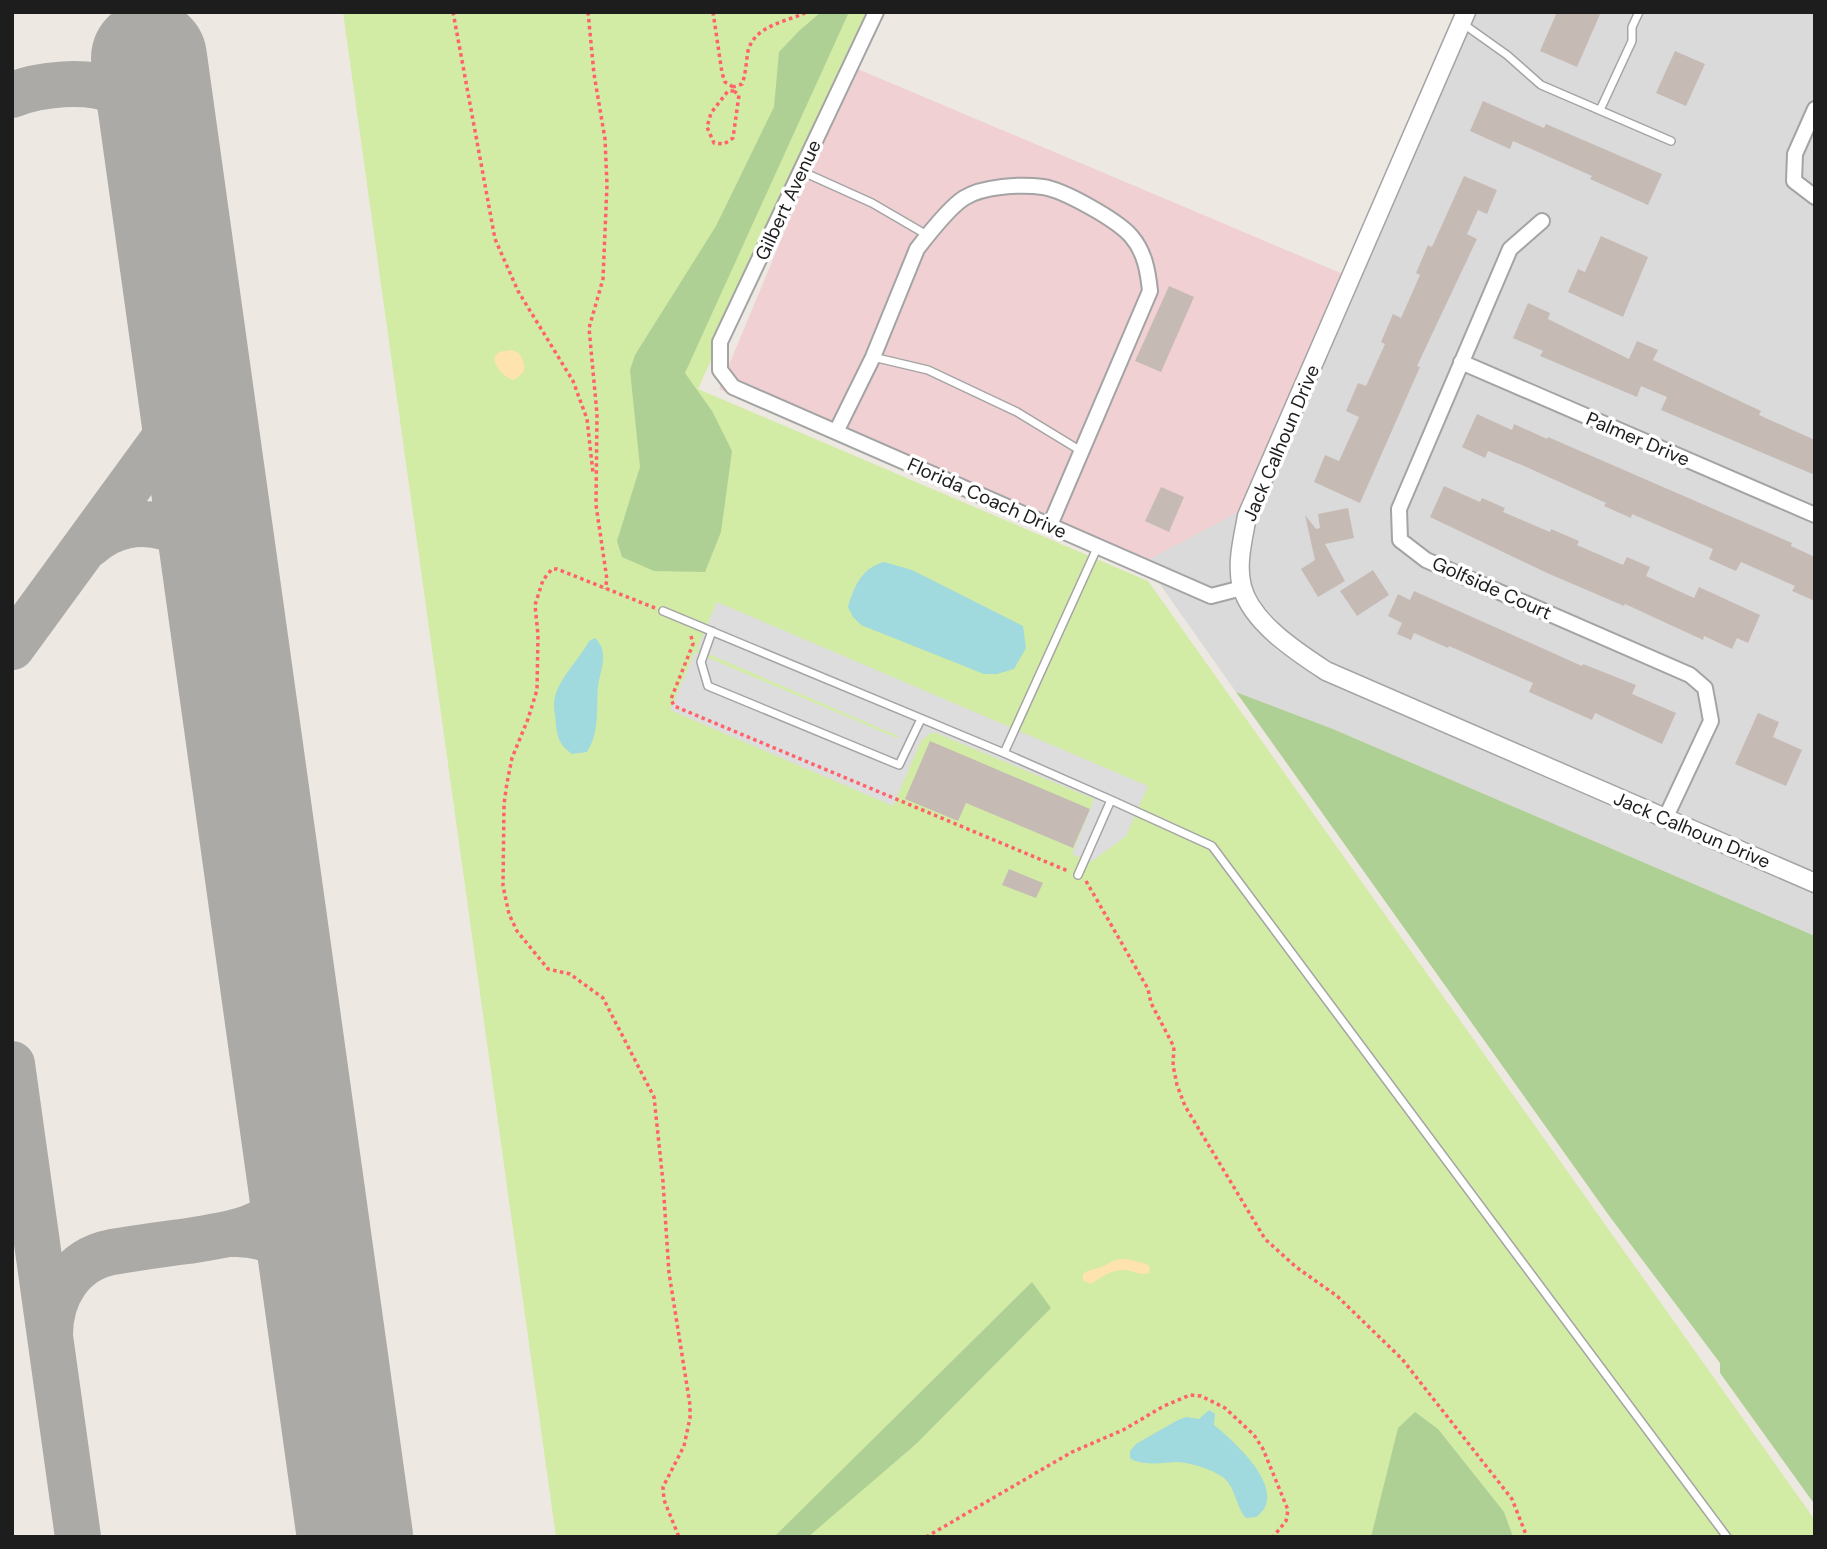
<svg xmlns="http://www.w3.org/2000/svg" width="1827" height="1549" font-family="'DM Sans',sans-serif">
  <style>
    .residential { fill: #dbdada }
    .commercial { fill: #f0d0d3 }
    .grass { fill: #d2eba5 }
    .forest { fill: #afd095 }
    .sand { fill: #ffe3af }
    .parking { fill: #ddd }
    .water { fill: #a0d9de }
    .lines { fill: none; stroke-linecap: round; stroke-linejoin: round }
    .taxiway { stroke: #acaaa6; stroke-width: 46 }
    .runway { stroke: #acaaa6; stroke-width: 116 }
    .building { fill: #c6bab5 }
    .service-casing { stroke: #a4a4a4; stroke-width: 10 }
    .minor-casing { stroke: #a4a4a4; stroke-width: 18 }
    .tertiary-casing { stroke: #a4a4a4; stroke-width: 21 }
    .path { stroke: #ff626a; stroke-width: 3.5; stroke-dasharray: 3.5 3.5; stroke-linecap: butt }
    .service { stroke: #fff; stroke-width: 7 }
    .minor { stroke: #fff; stroke-width: 14 }
    .tertiary { stroke: #fff; stroke-width: 18 }
    .labels { text-anchor: middle; dominant-baseline: central; stroke-width: 7; stroke-linejoin: round; paint-order: stroke }
    .street-label { font-size: 19px; fill: #1d1d1d; stroke: #fff }
  </style>
  <rect width="100%" height="100%" fill="#eee8e2"/>
  <path class="residential" d="M 1477,12 L 1815,12 L 1815,872 L 1331,662 L 1290,635 L 1263,605 L 1251,584 L 1249,555 L 1256,518 Z
    M 1240,511 L 1231,554 L 1233,589 L 1249,618 L 1277,650 L 1321,680 L 1815,894 L 1815,936 L 1333,729 L 1236,692 L 1154,576 L 1135,567 Z"/>
  <path class="commercial" d="M 853,67 L 1343,274 L 1240,511 L 1135,567 L 719,389 Z"/>
  <path class="grass" d="M 343,12 L 867,12 L 698,389 L 1148,581 L 1815,1520 L 1815,1537 L 556,1537 Z"/>
  <path class="forest" d="M 821,12 L 849,12 L 685,373 L 712,411 L 732,451 L 721,532 L 705,572 L 654,571 L 622,557 L 617,541 L 640,467 L 630,370 L 635,355 L 716,226 L 774,107 L 779,52 L 800,30 Z
    M 1236,692 L 1333,729 L 1815,936 L 1815,1505 L 1720,1373 L 1720,1363 L 1610,1217 Z
    M 1032,1282 L 1051,1308 L 916,1444 L 808,1537 L 774,1537 Z
    M 1415,1412 L 1438,1429 L 1504,1512 L 1513,1537 L 1371,1537 L 1398,1428 Z"/>
  <path class="sand" d="M 512,350 C 522,353 526,363 523,373 L 514,380 C 504,377 496,369 494,358 L 499,352 Z
    M 1127,1259 L 1147,1264 L 1150,1268 L 1149,1273 C 1140,1276 1135,1271 1125,1270 C 1112,1269 1102,1277 1091,1284 L 1083,1280 L 1083,1274 C 1089,1269 1093,1270 1099,1268 C 1112,1263 1110,1259 1127,1259 Z"/>
  <path class="parking" d="M 717,602 L 1148,786 L 1126,836 L 1091,862 L 1072,854 L 1094,799 L 936,733 L 931,733 L 921,741 L 893,806 L 670,710 L 695,652 L 897,738 L 898,736 L 697,649 Z"/>
  <path class="water" d="M 884,562 L 912,570 L 1023,626 L 1026,648 L 1014,669 L 997,674 L 984,674 L 861,625 L 853,617 L 848,607 C 854,586 862,568 884,562 Z
    M 595,638 C 610,652 600,670 598,687 C 596,711 600,731 587,752 L 572,754 C 561,746 558,740 556,726 C 556,719 554,711 554,704 C 555,681 579,661 589,641 Z
    M 1209,1410 L 1215,1414 L 1214,1425 C 1235,1442 1291,1492 1256,1517 L 1246,1518 C 1235,1506 1236,1485 1221,1476 C 1211,1469 1191,1463 1179,1462 C 1163,1462 1143,1467 1130,1458 L 1130,1451 L 1136,1444 L 1178,1420 L 1186,1417 L 1199,1419 Z"/>
  <g class="lines">
    <path class="taxiway" d="M 12,95 C 39,84 87,79 114,91
      M 89,545 C 133,504 207,526 219,586 L 241,744
      M 12,647 L 182,414 L 190,386 L 177,283
      M 12,1064 L 78,1537
      M 234,1234 C 275,1233 310,1257 318,1298 L 340,1456
      M 50,1335 C 50,1296 71,1260 112,1252 C 137,1248 163,1244 188,1241 C 245,1232 297,1226 297,1154 L 276,991"/>
    <path class="runway" d="M 149,58 L 355,1537"/>
  </g>
  <path class="building" d="M 1557,12 L 1601,12 L 1577,67 L 1540,51 Z
    M 1675,51 L 1705,64 L 1686,106 L 1656,93 Z
    M 1483,101 L 1544,128 L 1546,124 L 1662,174 L 1648,205 L 1590,179 L 1592,176 L 1513,141 L 1510,149 L 1470,131 Z
    M 1464,176 L 1497,190 L 1487,214 L 1478,210 L 1467,234 L 1477,239 L 1417,366 L 1420,367 L 1360,503 L 1314,482 L 1325,455 L 1339,461 L 1359,417 L 1346,411 L 1358,383 L 1366,386 L 1385,344 L 1381,342 L 1393,314 L 1401,318 L 1420,275 L 1416,273 L 1428,245 L 1432,247 Z
    M 1601,236 L 1648,257 L 1623,317 L 1568,292 L 1578,269 L 1585,272 Z
    M 1169,286 L 1194,297 L 1161,372 L 1135,361 Z
    M 1528,303 L 1550,313 L 1548,319 L 1629,359 L 1637,341 L 1658,350 L 1653,360 L 1761,411 L 1759,415 L 1815,440 L 1815,475 L 1661,410 L 1667,397 L 1641,386 L 1637,397 L 1540,356 L 1543,351 L 1513,338 Z
    M 1477,414 L 1512,430 L 1514,424 L 1547,439 L 1548,437 L 1792,543 L 1791,546 L 1815,557 L 1815,601 L 1792,591 L 1795,586 L 1741,562 L 1736,571 L 1709,559 L 1713,549 L 1632,514 L 1631,518 L 1604,506 L 1606,503 L 1524,466 L 1488,451 L 1485,458 L 1462,447 Z
    M 1444,486 L 1480,502 L 1482,498 L 1505,508 L 1503,512 L 1550,532 L 1551,529 L 1579,541 L 1577,545 L 1623,565 L 1627,557 L 1650,567 L 1646,576 L 1694,598 L 1699,587 L 1760,615 L 1748,643 L 1737,638 L 1732,649 L 1704,636 L 1703,640 L 1625,604 L 1624,606 L 1547,573 L 1430,517 Z
    M 1161,487 L 1184,497 L 1169,532 L 1145,521 Z
    M 1348,508 L 1354,538 L 1325,544 L 1345,581 L 1318,597 L 1301,569 L 1315,560 L 1305,515 L 1316,529 L 1320,528 L 1318,514 Z
    M 1373,570 L 1389,595 L 1357,616 L 1340,591 Z
    M 1414,591 L 1582,666 L 1583,664 L 1636,685 L 1632,694 L 1676,713 L 1662,744 L 1595,713 L 1592,720 L 1529,692 L 1533,683 L 1449,646 L 1448,648 L 1414,633 L 1411,640 L 1397,634 L 1402,623 L 1388,616 L 1398,594 L 1410,600 Z
    M 1758,713 L 1779,722 L 1773,737 L 1802,750 L 1786,786 L 1735,764 Z
    M 930,741 L 1090,809 L 1073,848 L 966,803 L 958,821 L 905,799 Z
    M 1009,869 L 1043,883 L 1036,898 L 1002,885 Z"/>
  <g class="lines">
    <defs>
      <path id="service" d="M 1462,23 L 1507,55 L 1541,85 L 1671,141
        M 1600,110 L 1632,41 L 1632,27 L 1639,12
        M 801,171 L 872,203 L 927,235
        M 873,357 L 928,370 L 1017,412 L 1081,451
        M 663,611 L 1004,753
        M 712,631 L 701,662 L 708,686 L 899,765 L 921,719
        M 1111,800 L 1212,846 L 1727,1537
        M 1078,875 L 1111,800 L 1004,753 L 1098,546"/>
      <path id="minor" d="M 876,12 L 720,342 L 720,370 L 733,387 L 1211,596 L 1242,588
        M 1815,109 L 1795,154 L 1794,181 L 1815,197
        M 1542,221 L 1510,249 L 1399,509 L 1400,540 L 1426,560 L 1690,675 L 1705,688 L 1711,721 L 1665,819
        M 1461,362 L 1815,515
        M 836,432 L 873,357 L 917,249 C 927,236 950,207 964,198 C 983,186 1021,184 1043,187 C 1064,190 1117,220 1131,236 C 1145,252 1148,272 1150,291 L 1050,525"/>
      <path id="tertiary" d="M 1466,12 L 1247,516 C 1243,539 1236,564 1242,587 C 1252,623 1297,652 1326,671 L 1815,883"/>
    </defs>
    <use href="#service" class="service-casing"/>
    <use href="#minor" class="minor-casing"/>
    <use href="#tertiary" class="tertiary-casing"/>
    <path class="path" d="M 453,12 L 495,239 L 518,291 L 573,381 L 587,419 L 593,473
      M 588,12 L 594,74 L 605,139 L 607,185 L 603,279 L 589,328 L 597,414 L 596,505 L 605,566 L 607,580 L 605,589
      M 713,12 L 722,73 L 725,82 L 733,87
      M 734,91 L 739,95 L 733,138 L 724,144 L 714,143 L 707,127 L 711,113 L 728,91 L 734,91 L 733,87 L 742,84 C 746,74 746,62 748,51 C 755,25 786,22 807,12
      M 655,608 L 557,569 L 552,569 L 543,580 L 535,605 L 538,635 L 537,690 L 528,719 L 512,758 L 507,783 L 504,804 L 503,886 L 509,914 L 517,931 L 548,969 L 570,974 L 603,998 L 654,1097 L 663,1182 L 669,1273 L 690,1405 L 690,1418 L 684,1446 L 663,1487 L 664,1500 L 679,1537
      M 691,636 L 693,644 L 671,699 L 674,706 L 1068,871
      M 1086,881 L 1148,989 L 1151,1003 L 1174,1047 L 1173,1065 L 1177,1085 L 1185,1106 L 1265,1239 L 1296,1267 L 1337,1296 L 1402,1359 L 1512,1499 L 1527,1537
      M 926,1537 L 1072,1452 L 1123,1430 L 1164,1406 L 1190,1395 L 1201,1396 L 1225,1408 L 1254,1435 L 1263,1449 L 1288,1510 L 1286,1521 L 1273,1537"/>
    <use href="#service" class="service"/>
    <use href="#minor" class="minor"/>
    <use href="#tertiary" class="tertiary"/>
  </g>
  <g class="labels">
    <g class="street-label">
      <text transform="translate(788 200) rotate(-65)">Gilbert Avenue</text>
      <text transform="translate(1638 439) rotate(23)">Palmer Drive</text>
      <text transform="translate(1281 443) rotate(-67)">Jack Calhoun Drive</text>
      <text transform="translate(987 498) rotate(24)">Florida Coach Drive</text>
      <text transform="translate(1492 588) rotate(24)">Golfside Court</text>
      <text transform="translate(1692 830) rotate(23)">Jack Calhoun Drive</text>
    </g>
  </g>
  <rect width="1827" height="1549" fill="none" stroke="#1d1d1d" stroke-width="28"/>
</svg>
